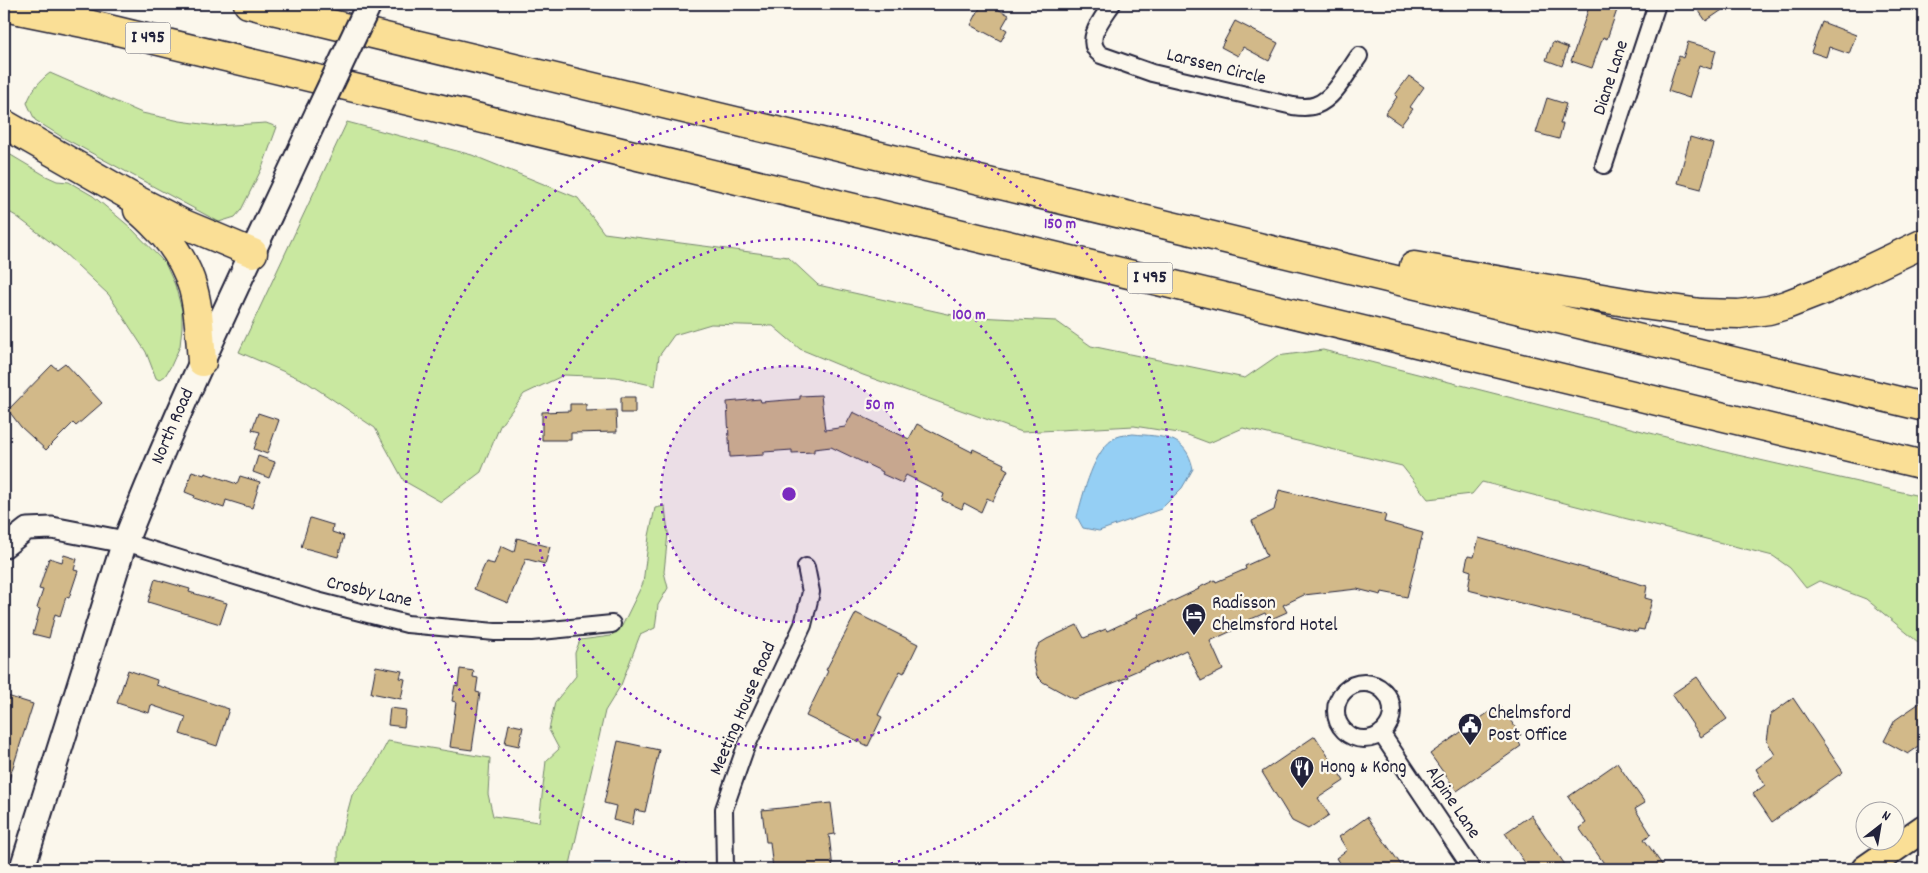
<svg xmlns="http://www.w3.org/2000/svg" width="1928" height="873" font-family="Dekko,sans-serif">
  <style>
    .green { fill: #c9e8a0; stroke: #76856e }
    .water { fill: #95cff4; stroke: #678aaa }
    .building { fill: #d2b989; stroke: #22223b }
    .lines { fill: none; stroke-linecap: round; stroke-linejoin: round }
    .minor-casing { stroke: #22223b; stroke-width: 20 }
    .tertiary-casing { stroke: #22223b; stroke-width: 25 }
    .secondary-casing { stroke: #22223b; stroke-width: 28 }
    .primary-casing { stroke: #22223b; stroke-width: 30 }
    .motorway-casing { stroke: #22223b; stroke-width: 31 }
    .minor { stroke: #fbf7ec; stroke-width: 16 }
    .tertiary { stroke: #fbf7ec; stroke-width: 21 }
    .secondary { stroke: #fbf7ec; stroke-width: 24 }
    .primary { stroke: #fadf96; stroke-width: 26 }
    .motorway { stroke: #fadf96; stroke-width: 28 }
    .secondary-bridge-casing { stroke: #22223b; stroke-width: 28; stroke-linecap: butt }
    .secondary-bridge { stroke: #fbf7ec; stroke-width: 24 }
    .ring { fill: none; stroke: #7b2cbf; stroke-width: 2.5; stroke-dasharray: 2.5 5 }
    .labels { text-anchor: middle; dominant-baseline: central; stroke-width: 4.5; stroke-linejoin: round; paint-order: stroke }
    .shield { fill: #fbf7ec; stroke: #636270; stroke-width: 1 }
    .shield-label { font-size: 18px; font-weight: bold; fill: #22223b }
    .street-label { font-size: 19px; fill: #22223b; stroke: #fbf7ec }
    .poi-label { font-size: 19px; fill: #22223b; stroke: #fbf7ec; text-anchor: start }
    .centre { fill: #7b2cbf; stroke: #fbf7ec; stroke-width: 2.5 }
    .ring-label { font-size: 15px; text-anchor: middle; font-weight: bold; fill: #7b2cbf; stroke: #fbf7ec; stroke-width: 4.5; stroke-linejoin: round; paint-order: stroke }
  </style>
  <rect width="100%" height="100%" fill="#fbf7ec"/>
  <filter id="ink" filterUnits="userSpaceOnUse"><feTurbulence type="fractalNoise" baseFrequency=".02" numOctaves="2"/><feDisplacementMap in="SourceGraphic" scale="10" xChannelSelector="R" yChannelSelector="G"/><feConvolveMatrix kernelMatrix="1 2 1 2 8 2 1 2 1" color-interpolation-filters="sRGB"/></filter>
  <g filter="url(#ink)">
    <path class="green" d="M 50,73 L 142,113 L 180,121 L 217,126 L 266,123 L 277,127 L 262,168 L 241,210 L 235,217 L 219,222 L 62,137 L 35,120 L 27,103 C 32,90 39,81 50,73 Z
      M 347,122 L 472,155 L 578,198 L 604,233 L 788,257 L 818,285 L 957,316 L 1056,321 L 1091,346 L 1245,378 L 1277,356 L 1323,350 L 1733,454 L 1924,497 L 1924,647 L 1866,599 L 1819,581 L 1806,588 L 1790,568 L 1773,556 L 1482,482 L 1472,494 L 1428,499 L 1402,466 L 1243,428 L 1209,443 L 1185,434 L 1134,426 L 1022,432 L 863,375 L 800,349 L 773,326 L 711,324 L 674,335 L 659,356 L 655,386 L 616,377 L 564,375 L 524,394 L 500,426 L 481,472 L 441,502 L 404,481 L 375,428 L 305,381 L 239,352 Z
      M 4,151 L 46,176 L 57,181 L 69,182 L 93,196 L 130,227 L 165,263 L 175,285 L 182,310 L 182,327 L 180,346 L 171,366 L 165,376 L 159,380 L 156,378 L 146,352 L 109,295 L 61,250 L 16,216 L 4,209 Z
      M 665,506 L 668,533 L 664,572 L 668,588 L 658,605 L 655,628 L 640,635 L 621,685 L 605,711 L 569,869 L 338,869 L 338,847 L 352,795 L 372,771 L 388,741 L 490,758 L 488,794 L 493,816 L 539,822 L 546,761 L 559,749 L 549,730 L 555,702 L 576,676 L 575,653 L 580,640 L 611,636 L 622,626 L 643,583 L 649,536 L 655,508 Z"/>
    <path class="water" d="M 1133,434 C 1162,437 1186,434 1193,469 L 1182,488 L 1161,509 L 1099,531 L 1083,528 L 1077,517 C 1083,495 1094,447 1117,437 C 1121,435 1128,435 1133,434 Z
      M 594,865 L 616,865 L 649,869 L 582,869 Z"/>
    <path class="building" d="M 982,4 L 988,4 L 1009,15 L 1002,27 L 1007,30 L 1001,41 L 971,25 Z
      M 1590,4 L 1599,4 L 1617,10 L 1607,39 L 1603,37 L 1592,68 L 1571,61 Z
      M 1694,4 L 1731,4 L 1706,21 Z
      M 1235,21 L 1278,43 L 1269,61 L 1243,47 L 1238,56 L 1221,47 Z
      M 1822,22 L 1856,35 L 1849,54 L 1829,47 L 1826,57 L 1811,52 Z
      M 1553,42 L 1568,48 L 1562,66 L 1546,60 Z
      M 1688,42 L 1716,50 L 1711,69 L 1699,65 L 1689,98 L 1668,91 L 1679,56 L 1683,58 Z
      M 1409,76 L 1424,87 L 1410,107 L 1413,109 L 1401,125 L 1385,114 L 1397,97 L 1395,95 Z
      M 1547,98 L 1566,104 L 1560,124 L 1563,124 L 1559,139 L 1536,133 Z
      M 1690,137 L 1714,144 L 1701,189 L 1678,183 Z
      M 65,363 L 102,403 L 76,426 L 73,423 L 46,450 L 21,427 L 8,410 L 52,365 L 57,369 Z
      M 821,395 L 825,430 L 845,427 L 853,412 L 909,439 L 917,424 L 972,452 L 973,449 L 1004,464 L 1003,467 L 1008,470 L 993,501 L 987,498 L 981,512 L 964,503 L 962,509 L 942,500 L 944,494 L 906,475 L 902,483 L 882,474 L 883,472 L 831,447 L 814,449 L 814,452 L 792,453 L 792,450 L 764,452 L 764,455 L 730,457 L 727,402 L 760,399 L 761,402 L 800,399 L 800,396 Z
      M 621,397 L 635,397 L 635,413 L 621,413 Z
      M 570,404 L 586,404 L 586,411 L 616,410 L 617,432 L 571,433 L 571,440 L 542,440 L 542,412 L 570,411 Z
      M 258,413 L 279,420 L 267,454 L 254,449 L 260,432 L 252,430 Z
      M 258,456 L 275,462 L 269,478 L 253,472 Z
      M 192,471 L 204,475 L 205,473 L 237,484 L 240,476 L 260,482 L 252,508 L 226,500 L 224,508 L 194,498 L 195,496 L 185,492 Z
      M 1279,490 L 1386,515 L 1384,522 L 1423,533 L 1407,597 L 1382,592 L 1381,595 L 1357,589 L 1304,595 L 1283,605 L 1287,612 L 1269,620 L 1265,613 L 1235,626 L 1236,629 L 1210,641 L 1223,670 L 1201,681 L 1186,650 L 1157,664 L 1157,662 L 1127,675 L 1128,677 L 1074,699 L 1043,682 L 1037,676 L 1033,661 L 1035,652 L 1039,644 L 1047,639 L 1077,625 L 1084,638 L 1106,629 L 1107,631 L 1137,617 L 1136,615 L 1153,608 L 1154,610 L 1199,589 L 1198,588 L 1215,580 L 1216,582 L 1246,569 L 1245,566 L 1267,556 L 1252,521 L 1274,510 Z
      M 310,518 L 333,525 L 332,532 L 344,536 L 338,557 L 301,547 Z
      M 517,538 L 550,547 L 545,564 L 526,559 L 508,603 L 474,589 L 486,562 L 494,564 L 501,546 L 514,552 Z
      M 1479,538 L 1647,586 L 1645,598 L 1652,600 L 1644,630 L 1638,629 L 1637,632 L 1468,590 L 1471,571 L 1465,569 L 1468,556 L 1474,557 Z
      M 64,555 L 77,559 L 74,570 L 78,571 L 69,598 L 66,597 L 60,616 L 55,614 L 49,638 L 33,634 L 40,609 L 37,608 L 43,590 L 39,589 L 49,558 L 62,562 Z
      M 155,579 L 190,589 L 189,592 L 227,603 L 220,624 L 148,602 Z
      M 856,613 L 918,644 L 904,673 L 900,671 L 878,715 L 882,717 L 868,746 L 806,716 L 828,671 L 826,670 Z
      M 376,666 L 402,671 L 400,678 L 405,679 L 401,699 L 371,693 Z
      M 460,669 L 474,671 L 473,677 L 478,678 L 476,692 L 480,693 L 472,750 L 450,747 L 456,702 L 452,701 L 455,685 L 458,686 Z
      M 128,670 L 157,680 L 156,685 L 229,709 L 217,746 L 180,734 L 186,717 L 151,705 L 149,713 L 117,703 Z
      M 1697,677 L 1727,719 L 1701,737 L 1672,694 Z
      M 4,695 L 33,704 L 7,786 L 4,786 Z
      M 1793,698 L 1843,772 L 1772,822 L 1753,794 L 1765,785 L 1756,769 L 1775,755 L 1767,741 L 1771,714 Z
      M 1924,700 L 1924,743 L 1908,754 L 1884,741 L 1895,720 Z
      M 1499,705 L 1521,735 L 1516,738 L 1521,746 L 1457,791 L 1430,754 Z
      M 390,708 L 406,710 L 404,727 L 388,725 Z
      M 509,724 L 523,727 L 519,746 L 505,743 Z
      M 1315,736 L 1344,781 L 1318,798 L 1329,815 L 1308,829 L 1292,821 L 1262,772 Z
      M 618,741 L 659,750 L 645,812 L 635,810 L 632,825 L 613,820 L 616,806 L 604,803 Z
      M 1617,763 L 1645,803 L 1635,809 L 1651,834 L 1644,839 L 1665,869 L 1608,869 L 1579,828 L 1586,823 L 1568,797 Z
      M 831,803 L 835,834 L 829,835 L 833,869 L 773,869 L 770,842 L 766,842 L 762,810 Z
      M 1531,815 L 1568,869 L 1529,869 L 1505,833 Z
      M 1367,817 L 1404,869 L 1343,869 L 1336,858 L 1347,850 L 1339,837 Z"/>
    <g class="lines">
      <defs>
        <path id="minor" d="M 1112,4 C 1103,18 1082,41 1101,55 L 1152,73 L 1293,106 C 1300,107 1309,108 1316,105 C 1335,98 1348,71 1359,56
          M 1604,165 L 1657,4
          M 125,542 L 317,601 L 407,624 L 495,632 L 531,632 L 612,624
          M1336 711a28 28 0 1 1 56 0a28 28 0 1 1-56 0Z
          M 1381,733 L 1472,869
          M 725,869 L 724,809 L 745,749 L 803,625 L 811,592 L 806,567"/>
        <path id="tertiary" d="M 4,547 L 27,529 L 52,528 L 125,542"/>
        <g id="secondary">
          <path id="s1" d="M 22,869 L 122,550 C 180,401 251,257 318,112"/>
        </g>
        <path id="primary" d="M 1865,869 L 1924,828"/>
        <path id="motorway" d="M 248,4 L 1924,407
          M 4,7 L 88,24 L 1924,465
          M 4,124 L 135,199 L 184,224 L 253,253
          M 138,210 C 147,217 155,226 163,234 C 199,276 198,309 202,362
          M 1414,266 L 1643,305 L 1701,313 L 1739,314 L 1769,310 L 1786,305 L 1827,289 L 1924,243"/>
      </defs>
      <use href="#minor" class="minor-casing"/>
      <use href="#tertiary" class="tertiary-casing"/>
      <use href="#secondary" class="secondary-casing"/>
      <use href="#primary" class="primary-casing"/>
      <use href="#motorway" class="motorway-casing"/>
      <use href="#minor" class="minor"/>
      <use href="#tertiary" class="tertiary"/>
      <use href="#secondary" class="secondary"/>
      <use href="#primary" class="primary"/>
      <use href="#motorway" class="motorway"/>
      <defs>
        <path id="secondary-bridge" d="M 318,112 L 369,4"/>
      </defs>
      <use href="#secondary-bridge" class="secondary-bridge-casing"/>
      <use href="#secondary-bridge" class="secondary-bridge"/>
    </g>
  </g>
  <circle cx="789" cy="494" r="128" fill="#7b2cbf" fill-opacity=".12"/>
  <g class="ring">
    <circle cx="789" cy="494" r="128"/>
    <circle cx="789" cy="494" r="255"/>
    <path d="M709 869A383 383 0 1 1 869 869"/>
  </g>
  <defs>
    <symbol id="hotel-pin" viewBox="-11 -11 22 30"><path d="M0 17L-7.5 6A9.5 9.5 0 1 1 7.5 6Z" fill="#22223b" stroke="#fbf7ec"/><path d="M-6-4.5h1.5V1H6V5H4.5V3h-9V5H-6ZM-4 0a1.8 1.8 0 1 1 3.6 0ZM.5 0V-2.5h3Q6-2.5 6 0Z" fill="#fff"/></symbol>
    <symbol id="civic-pin" viewBox="-11 -11 22 30"><path d="M0 17L-7.5 6A9.5 9.5 0 1 1 7.5 6Z" fill="#22223b" stroke="#fbf7ec"/><path d="M-.6-6.5H3V-4.5H.6V-3L4-1V1h2V6H-6V1h2V-1L-.6-3ZM-1.2 2.5V6h2.4V2.5Z" fill="#fff"/></symbol>
    <symbol id="restaurant-pin" viewBox="-11 -11 22 30"><path d="M0 17L-7.5 6A9.5 9.5 0 1 1 7.5 6Z" fill="#22223b" stroke="#fbf7ec"/><path d="M-5-6h1v4h1v-4h1v4h1v-4h1v5L-1.5 .5V6h-2V.5L-5-1ZM5-6V6H3V1.5H1.5Q1.5-4 5-6Z" fill="#fff"/></symbol>
  </defs>
  <g fill-rule="evenodd">
    <use href="#hotel-pin" x="1180" y="601" width="28" height="38"/>
    <use href="#civic-pin" x="1456" y="711" width="28" height="38"/>
    <use href="#restaurant-pin" x="1288" y="754" width="28" height="38"/>
  </g>
  <g class="labels">
    <g class="shield">
      <rect x="125.5" y="22.5" width="45" height="31" rx="4"/>
      <rect x="1127.5" y="262.5" width="45" height="31" rx="4"/>
    </g>
    <g class="shield-label">
      <text x="148" y="38">I 495</text>
      <text x="1150" y="278">I 495</text>
    </g>
    <g class="street-label">
      <text transform="translate(1216 68) rotate(14)">Larssen Circle</text>
      <text transform="translate(1612 78) rotate(-72)">Diane Lane</text>
      <text stroke="none"><textPath href="#s1" startOffset="468">North Road</textPath></text>
      <text transform="translate(369 593) rotate(13)">Crosby Lane</text>
      <text transform="translate(744 709) rotate(-67)">Meeting House Road</text>
      <text transform="translate(1452 803) rotate(56)">Alpine Lane</text>
    </g>
    <g class="poi-label">
      <text x="1212" y="604">Radisson<tspan x="1212" dy="22">Chelmsford Hotel</tspan></text>
      <text x="1488" y="714">Chelmsford<tspan x="1488" dy="22">Post Office</tspan></text>
      <text x="1320" y="768">Hong &amp; Kong</text>
    </g>
  </g>
  <circle cx="789" cy="494" r="8" class="centre"/>
  <g class="ring-label">
    <text x="1060" y="228">150 m</text>
    <text x="969" y="319">100 m</text>
    <text x="880" y="409">50 m</text>
  </g>
  <rect width="1928" height="873" fill="none" stroke="#fbf7ec" stroke-width="20"/>
  <rect x="10" y="10" width="1908" height="853" fill="none" stroke="#22223b" stroke-width="2" filter="url(#ink)"/>
  <g transform="translate(1880 826) rotate(31)"><circle r="24" fill="#fbf7ec" stroke="#a4a2a5"/>
  <path d="M0-4L9 19L0 12L-9 19Z" fill="#22223b"/>
  <text y="-8" font-size="14" font-weight="bold" text-anchor="middle" fill="#22223b">N</text>
  </g>
</svg>
